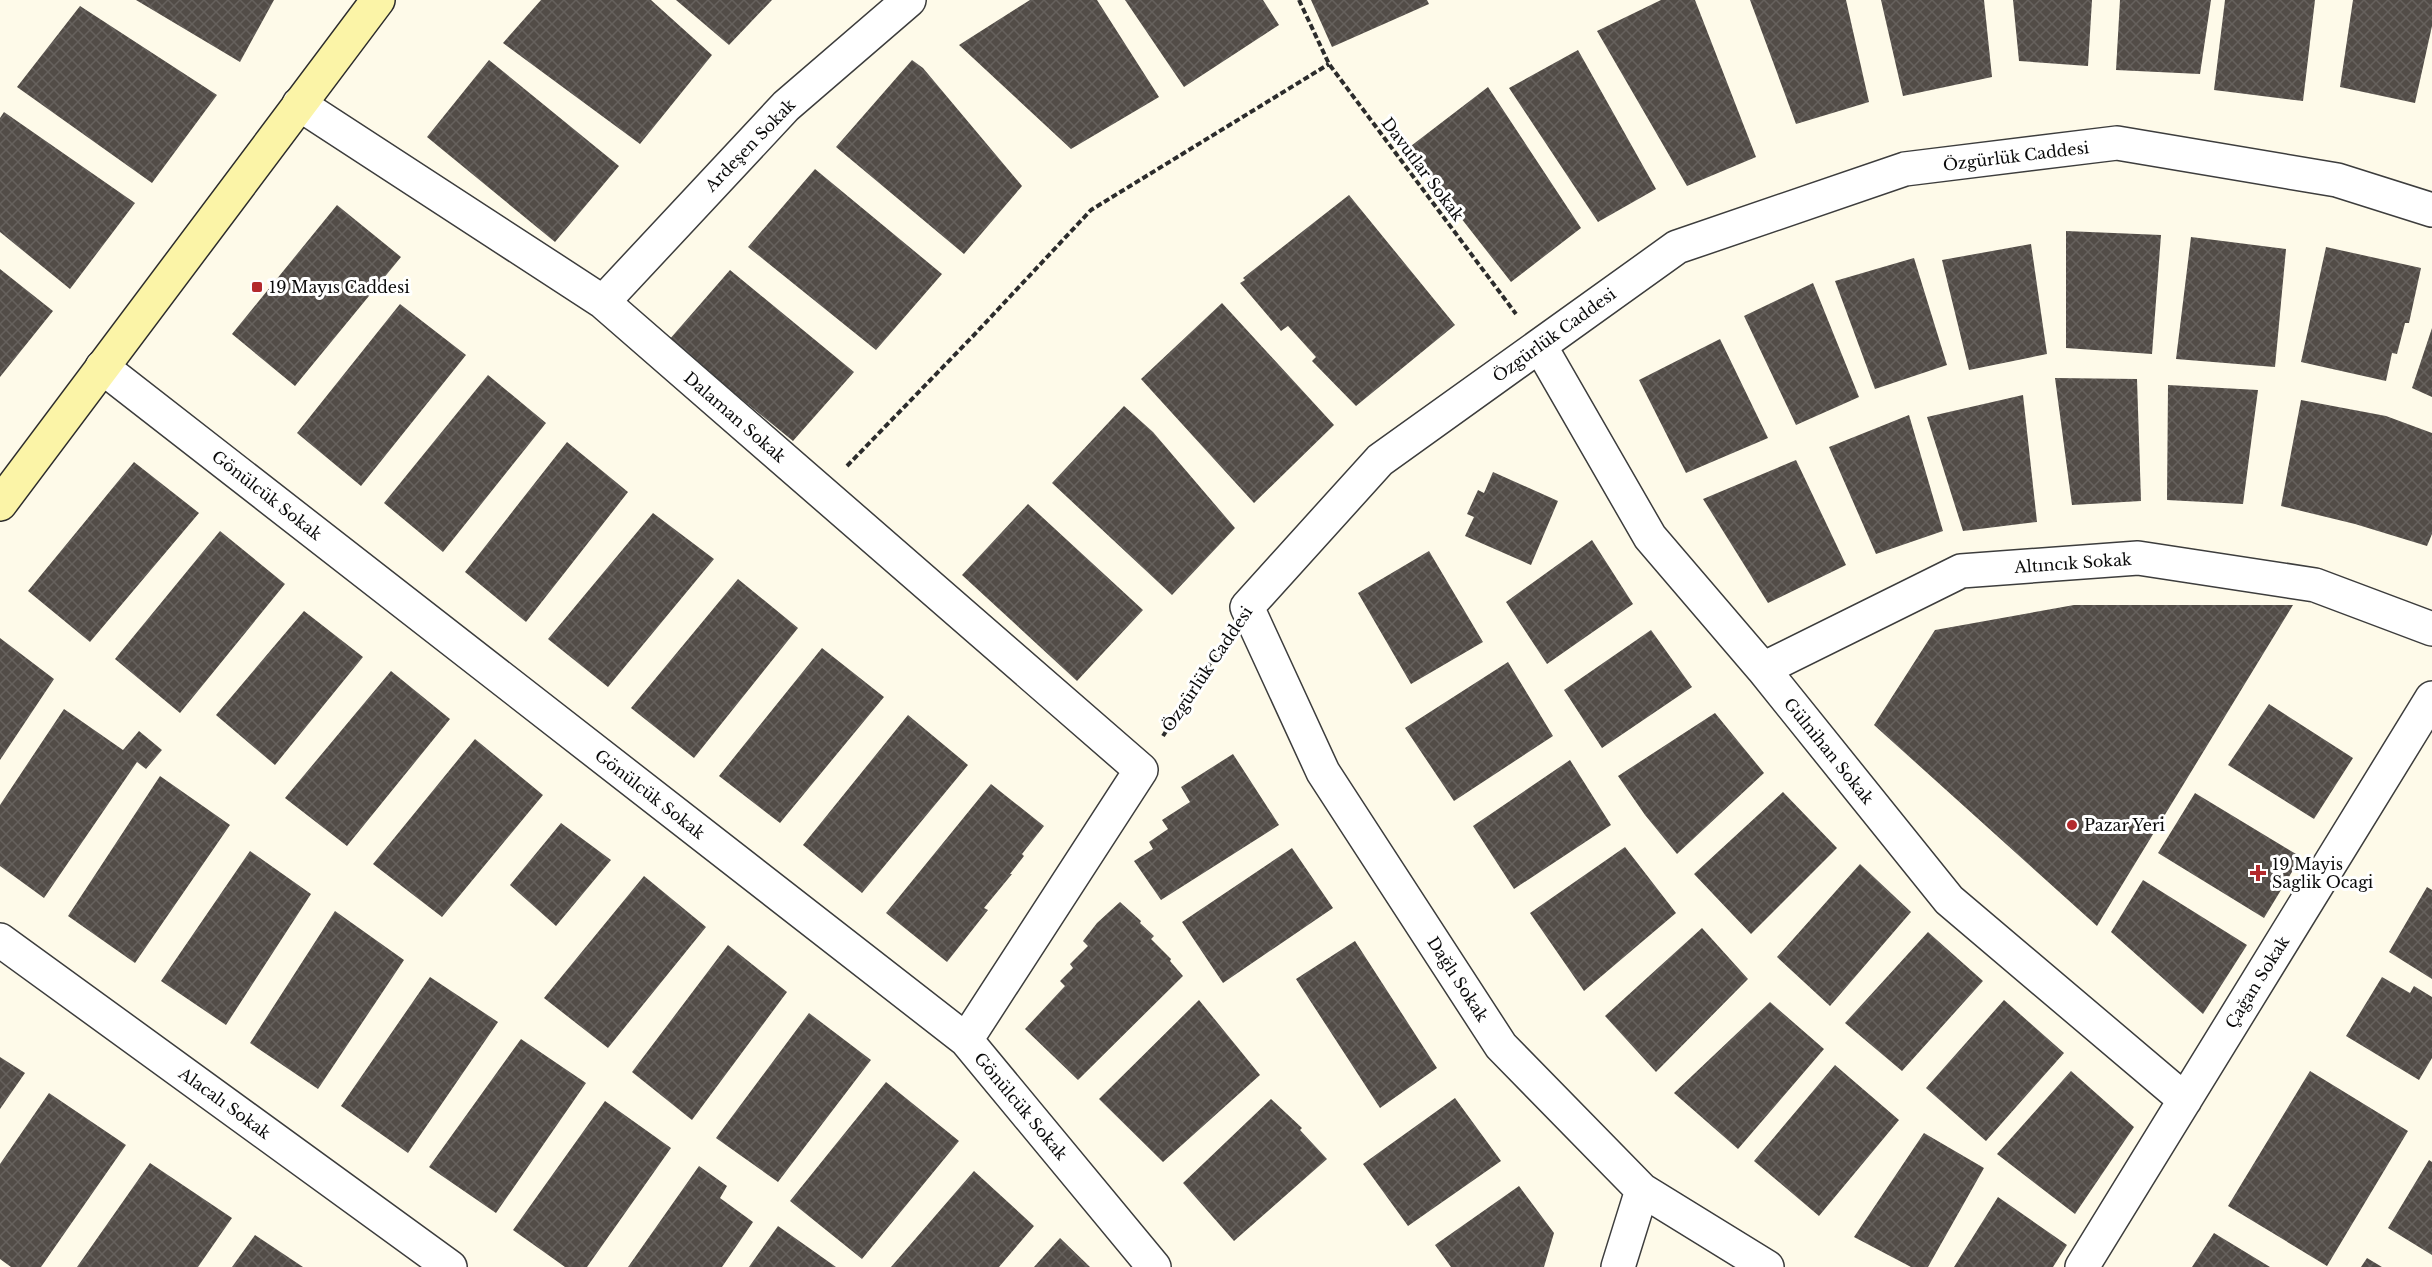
<svg xmlns="http://www.w3.org/2000/svg" width="2432" height="1267" font-family="'Libre Baskerville',serif">
  <style>
    .building { fill: url(#building-cross-hatch) }
    .lines { fill: none; stroke-linecap: round; stroke-linejoin: round }
    .street-casing { stroke: #3d3d3d; stroke-width: 36 }
    .secondary-casing { stroke: #2c2c2c; stroke-width: 36 }
    .path { stroke: #2c2c2c; stroke-width: 4; stroke-dasharray: 6 3; stroke-linecap: butt }
    .street { stroke: #fff; stroke-width: 33 }
    .secondary { stroke: #fbf4a7; stroke-width: 33 }
    .poi-dot { fill: #b32a2d; stroke: #fff; stroke-width: 2 }
    .labels { text-anchor: middle; dominant-baseline: central; stroke-width: 6; stroke-linejoin: round; paint-order: stroke }
    .street-label { font-size: 16px; fill: #0a0a0a; stroke: #fff }
    .poi-label { font-size: 16px; fill: #0a0a0a; stroke: #fff; text-anchor: start }
  </style>
  <defs>
    <pattern id="building-cross-hatch" width="8" height="8" patternUnits="userSpaceOnUse" patternTransform="scale(1.5)"><rect width="8" height="8" fill="#524c47"/><path d="M0 0l8 8M0 8l8-8" fill="none" stroke="#66615d"/></pattern>
  </defs>
  <rect width="100%" height="100%" fill="#fefae9"/>
  <path class="building" d="M 136,0 L 274,0 L 240,62 Z
    M 541,0 L 651,0 L 712,55 L 640,144 L 503,43 Z
    M 676,0 L 772,0 L 729,45 Z
    M 1030,0 L 1097,0 L 1159,97 L 1071,149 L 959,45 Z
    M 1125,0 L 1263,0 L 1279,25 L 1184,87 Z
    M 1311,0 L 1427,0 L 1429,4 L 1332,47 Z
    M 1661,0 L 1695,0 L 1756,157 L 1687,186 L 1597,31 Z
    M 1750,0 L 1846,0 L 1869,102 L 1796,124 Z
    M 1881,0 L 1984,0 L 1992,77 L 1903,96 Z
    M 2013,0 L 2092,0 L 2088,66 L 2019,61 Z
    M 2120,0 L 2211,0 L 2200,74 L 2116,70 Z
    M 2225,0 L 2315,0 L 2303,101 L 2214,90 Z
    M 2353,0 L 2432,0 L 2432,26 L 2415,103 L 2340,87 Z
    M 80,6 L 217,95 L 152,183 L 17,87 Z
    M 1578,50 L 1656,189 L 1598,222 L 1509,88 Z
    M 489,60 L 619,166 L 555,242 L 427,137 Z
    M 912,60 L 923,68 L 1022,186 L 964,254 L 836,147 Z
    M 1488,87 L 1581,228 L 1511,282 L 1407,149 Z
    M 4,112 L 135,203 L 70,289 L 0,232 L 0,118 Z
    M 815,169 L 942,274 L 876,350 L 748,247 Z
    M 1349,195 L 1455,325 L 1356,406 L 1312,361 L 1316,357 L 1288,326 L 1281,331 L 1240,283 L 1245,280 L 1243,278 Z
    M 337,205 L 401,257 L 295,386 L 232,334 Z
    M 2066,231 L 2161,235 L 2152,354 L 2066,348 Z
    M 2191,237 L 2286,249 L 2275,367 L 2176,359 Z
    M 2031,244 L 2047,354 L 1969,370 L 1942,260 Z
    M 2326,247 L 2421,268 L 2409,323 L 2405,323 L 2397,354 L 2392,353 L 2386,381 L 2301,362 Z
    M 1914,258 L 1947,365 L 1875,389 L 1835,281 Z
    M 0,269 L 53,311 L 0,377 Z
    M 730,270 L 854,372 L 793,441 L 669,340 Z
    M 1813,283 L 1859,397 L 1796,425 L 1744,316 Z
    M 1222,303 L 1334,425 L 1254,503 L 1141,379 Z
    M 400,304 L 466,355 L 361,486 L 297,433 Z
    M 2432,328 L 2432,397 L 2412,388 Z
    M 1720,339 L 1768,438 L 1686,473 L 1639,380 Z
    M 488,375 L 546,423 L 443,552 L 384,503 Z
    M 2055,378 L 2137,379 L 2141,501 L 2072,505 Z
    M 2168,385 L 2258,390 L 2243,504 L 2167,500 Z
    M 2023,395 L 2037,522 L 1963,531 L 1927,417 Z
    M 2301,400 L 2386,416 L 2432,433 L 2432,534 L 2427,546 L 2355,524 L 2281,506 Z
    M 1124,406 L 1153,432 L 1235,528 L 1172,595 L 1052,483 Z
    M 1909,415 L 1943,531 L 1876,554 L 1829,447 Z
    M 567,442 L 628,492 L 526,622 L 465,572 Z
    M 1796,460 L 1846,565 L 1768,603 L 1703,499 Z
    M 134,462 L 199,513 L 90,642 L 28,591 Z
    M 1493,472 L 1558,501 L 1531,565 L 1465,536 L 1474,517 L 1467,514 L 1478,490 L 1484,493 Z
    M 1028,504 L 1143,610 L 1077,681 L 962,575 Z
    M 653,513 L 714,559 L 608,687 L 548,639 Z
    M 220,531 L 285,584 L 180,713 L 115,659 Z
    M 1592,540 L 1633,604 L 1547,664 L 1506,602 Z
    M 1429,551 L 1483,642 L 1411,684 L 1358,593 Z
    M 738,579 L 798,628 L 694,758 L 631,708 Z
    M 2074,605 L 2293,605 L 2097,926 L 1874,725 L 1935,630 Z
    M 304,611 L 363,657 L 275,765 L 216,715 Z
    M 1651,630 L 1692,687 L 1602,748 L 1564,690 Z
    M 0,638 L 54,679 L 0,760 Z
    M 822,648 L 884,697 L 780,823 L 719,776 Z
    M 1508,662 L 1553,736 L 1454,801 L 1405,728 Z
    M 391,671 L 450,719 L 347,846 L 285,798 Z
    M 2269,704 L 2353,758 L 2314,819 L 2228,765 Z
    M 64,709 L 123,750 L 139,731 L 162,750 L 146,769 L 137,762 L 44,898 L 0,866 L 0,805 Z
    M 1715,713 L 1764,773 L 1677,854 L 1645,815 L 1618,776 Z
    M 908,715 L 968,765 L 862,893 L 803,845 Z
    M 475,739 L 543,795 L 442,917 L 373,864 Z
    M 1233,754 L 1279,825 L 1161,900 L 1134,861 L 1153,849 L 1149,842 L 1168,829 L 1162,820 L 1190,802 L 1181,787 Z
    M 1570,760 L 1611,825 L 1514,889 L 1473,826 Z
    M 160,776 L 230,825 L 135,963 L 68,916 Z
    M 991,784 L 1044,826 L 1022,854 L 1024,856 L 1010,874 L 1012,874 L 984,908 L 988,910 L 947,962 L 886,913 Z
    M 1783,792 L 1837,848 L 1751,934 L 1694,874 Z
    M 2195,793 L 2301,857 L 2264,918 L 2158,853 Z
    M 561,823 L 611,860 L 556,926 L 510,885 Z
    M 1625,847 L 1676,913 L 1584,991 L 1530,913 Z
    M 1292,848 L 1333,908 L 1223,983 L 1182,922 Z
    M 250,851 L 311,894 L 226,1025 L 161,981 Z
    M 1860,864 L 1911,912 L 1830,1006 L 1777,957 Z
    M 644,876 L 706,927 L 608,1048 L 544,998 Z
    M 2143,880 L 2247,945 L 2203,1014 L 2111,932 Z
    M 2427,887 L 2432,890 L 2432,979 L 2389,952 Z
    M 1120,902 L 1141,921 L 1140,923 L 1154,936 L 1151,939 L 1171,959 L 1170,961 L 1183,976 L 1078,1080 L 1025,1029 L 1065,986 L 1060,981 L 1073,968 L 1070,964 L 1088,946 L 1083,941 L 1097,923 Z
    M 335,911 L 404,960 L 318,1089 L 250,1043 Z
    M 1702,928 L 1748,979 L 1656,1072 L 1605,1016 Z
    M 1928,932 L 1983,981 L 1902,1071 L 1845,1023 Z
    M 1355,941 L 1437,1068 L 1380,1108 L 1296,979 Z
    M 728,945 L 787,992 L 692,1120 L 632,1072 Z
    M 430,977 L 498,1022 L 408,1153 L 341,1106 Z
    M 2382,977 L 2410,993 L 2414,986 L 2432,997 L 2432,1058 L 2419,1080 L 2346,1036 Z
    M 1199,1000 L 1260,1075 L 1163,1162 L 1099,1099 Z
    M 2004,1000 L 2064,1053 L 1986,1141 L 1926,1088 Z
    M 1770,1002 L 1824,1049 L 1738,1149 L 1674,1093 Z
    M 809,1013 L 871,1060 L 778,1182 L 716,1138 Z
    M 521,1039 L 586,1083 L 496,1213 L 429,1167 Z
    M 0,1057 L 25,1073 L 0,1109 Z
    M 1835,1065 L 1899,1120 L 1819,1216 L 1754,1161 Z
    M 2071,1071 L 2134,1127 L 2075,1214 L 1997,1154 Z
    M 2310,1071 L 2408,1131 L 2327,1266 L 2228,1206 Z
    M 886,1082 L 959,1141 L 862,1259 L 790,1201 Z
    M 49,1093 L 126,1145 L 41,1267 L 11,1267 L 0,1259 L 0,1164 Z
    M 1455,1098 L 1501,1161 L 1408,1226 L 1363,1164 Z
    M 1271,1099 L 1302,1128 L 1300,1130 L 1327,1159 L 1234,1241 L 1183,1183 Z
    M 605,1101 L 671,1148 L 587,1267 L 565,1267 L 513,1230 Z
    M 1924,1133 L 1984,1168 L 1928,1267 L 1911,1267 L 1854,1237 Z
    M 2429,1160 L 2432,1162 L 2432,1255 L 2388,1228 Z
    M 150,1163 L 232,1218 L 198,1267 L 77,1267 Z
    M 699,1166 L 727,1186 L 720,1198 L 753,1222 L 722,1267 L 628,1267 Z
    M 974,1171 L 1034,1226 L 999,1267 L 891,1267 Z
    M 1519,1186 L 1554,1233 L 1544,1267 L 1451,1267 L 1435,1245 Z
    M 1998,1197 L 2067,1245 L 2053,1267 L 1954,1267 Z
    M 778,1226 L 836,1267 L 749,1267 Z
    M 2214,1233 L 2270,1267 L 2192,1267 Z
    M 255,1235 L 303,1267 L 232,1267 Z
    M 1060,1238 L 1090,1267 L 1034,1267 Z
    M 2367,1258 L 2382,1267 L 2361,1267 Z"/>
  <g class="lines">
    <defs>
      <path id="street" d="M 299,104 L 603,302 L 1141,770 L 966,1040
        M 603,302 L 786,106 L 909,0
        M 1540,346 L 1650,537 L 1763,669 L 1949,900 L 2185,1100
        M 102,367 L 966,1040 L 1154,1267
        M 1763,669 L 1961,571 L 2138,558 L 2315,585 L 2432,629
        M 0,940 L 450,1267
        M 1618,1267 L 1642,1190
        M 1767,1267 L 1642,1190 L 1501,1046 L 1323,772 L 1247,607 L 1380,460 L 1677,247 L 1905,169 L 2117,143 L 2337,180 L 2432,210
        M 2082,1267 L 2432,698"/>
      <path id="secondary" d="M 0,504 L 378,0"/>
    </defs>
    <use href="#street" class="street-casing"/>
    <use href="#secondary" class="secondary-casing"/>
    <path class="path" d="M 1299,0 L 1329,64 L 1516,314
      M 847,466 L 974,335 L 1091,210 L 1329,64
      M 1163,736 L 1222,645"/>
    <use href="#street" class="street"/>
    <use href="#secondary" class="secondary"/>
  </g>
  <g class="poi-dot">
    <rect x="251" y="281" width="12" height="12" rx="3"/>
    <circle cx="2072" cy="825" r="6"/>
    <path d="M2255 864h6v6h6v6h-6v6h-6v-6h-6v-6h6z"/>
  </g>
  <g class="labels">
    <g class="street-label">
      <text transform="translate(750 145) rotate(-46)">Ardeşen Sokak</text>
      <text transform="translate(2016 156) rotate(-7)">Özgürlük Caddesi</text>
      <text transform="translate(1423 169) rotate(53)">Davutlar Sokak</text>
      <text transform="translate(1554 335) rotate(-36)">Özgürlük Caddesi</text>
      <text transform="translate(735 417) rotate(41)">Dalaman Sokak</text>
      <text transform="translate(267 495) rotate(38)">Gönülcük Sokak</text>
      <text transform="translate(2073 563) rotate(-4)">Altıncık Sokak</text>
      <text transform="translate(1207 669) rotate(-56)">Özgürlük Caddesi</text>
      <text transform="translate(1829 751) rotate(51)">Gülnihan Sokak</text>
      <text transform="translate(650 794) rotate(38)">Gönülcük Sokak</text>
      <text transform="translate(1458 979) rotate(57)">Dağlı Sokak</text>
      <text transform="translate(2257 982) rotate(-58)">Çağan Sokak</text>
      <text transform="translate(225 1103) rotate(36)">Alacalı Sokak</text>
      <text transform="translate(1021 1106) rotate(50)">Gönülcük Sokak</text>
    </g>
    <g class="poi-label">
      <text x="269" y="287">19 Mayıs Caddesi</text>
      <text x="2084" y="825">Pazar Yeri</text>
      <text x="2272" y="864">19 Mayis<tspan x="2272" dy="18">Saglik Ocagi</tspan></text>
    </g>
  </g>
</svg>
